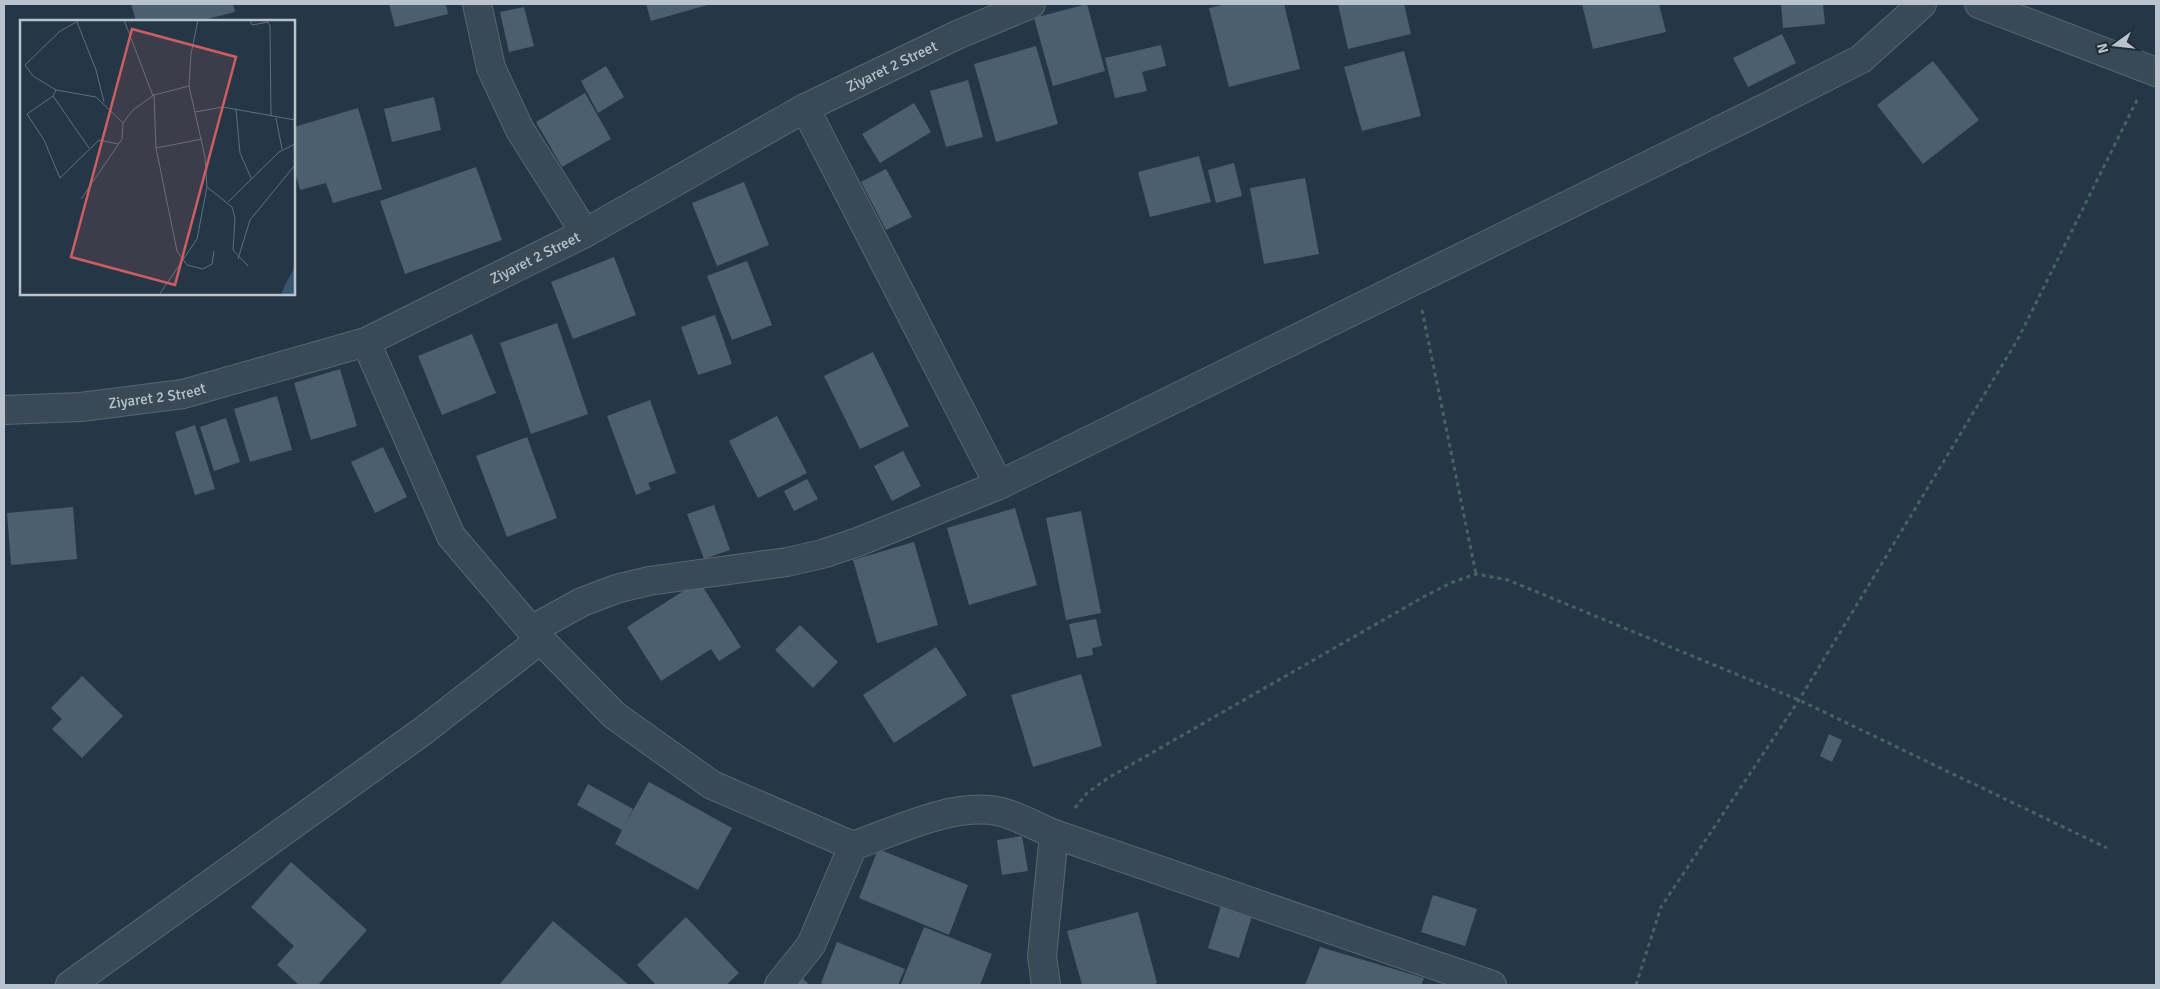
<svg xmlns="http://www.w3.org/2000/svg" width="2160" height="989" font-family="Signika,sans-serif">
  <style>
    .building { fill: #4c5f6f }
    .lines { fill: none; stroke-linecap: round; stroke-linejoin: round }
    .minor-casing { stroke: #596673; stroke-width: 30 }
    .path { stroke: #466363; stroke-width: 3; stroke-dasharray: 4 4; stroke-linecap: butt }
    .minor { stroke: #3a4956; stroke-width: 28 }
    .labels { text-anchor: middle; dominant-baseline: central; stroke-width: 4.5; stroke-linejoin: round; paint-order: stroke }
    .street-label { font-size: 15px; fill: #b8c3cf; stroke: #1e2e3b }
    .inset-road { fill: none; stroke: #606f7d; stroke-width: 1 }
    .view { fill: #cc5e62; fill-opacity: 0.15; stroke: #cc5e62; stroke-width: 2.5 }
    .inset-edge { fill: none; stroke: #b8c3cf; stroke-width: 2.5 }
  </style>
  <rect width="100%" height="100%" fill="#253747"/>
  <path class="building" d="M 131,4 L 233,4 L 235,12 L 199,21 L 136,21 Z
    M 389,4 L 446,4 L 448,14 L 395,27 Z
    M 646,4 L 711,4 L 651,21 Z
    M 1087,4 L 1105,71 L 1053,86 L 1034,18 Z
    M 1226,4 L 1284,4 L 1300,69 L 1229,87 L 1209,8 Z
    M 1338,4 L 1404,4 L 1411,34 L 1348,49 Z
    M 1582,4 L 1659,4 L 1666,32 L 1593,49 Z
    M 1781,4 L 1823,4 L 1825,24 L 1783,28 Z
    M 524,7 L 534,46 L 509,52 L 500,12 Z
    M 1782,34 L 1796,63 L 1748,87 L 1733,58 Z
    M 1161,45 L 1166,66 L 1142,72 L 1147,91 L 1115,98 L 1105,58 Z
    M 1036,46 L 1058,124 L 996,142 L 974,64 Z
    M 1404,51 L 1421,116 L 1362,131 L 1344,67 Z
    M 1933,61 L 1979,120 L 1923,164 L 1877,105 Z
    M 606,66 L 624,97 L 598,113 L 581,81 Z
    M 968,80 L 983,137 L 946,147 L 930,91 Z
    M 585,93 L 611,139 L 562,167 L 536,122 Z
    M 434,97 L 441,130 L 392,142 L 384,109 Z
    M 914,103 L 931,132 L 880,163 L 862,134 Z
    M 358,108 L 382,189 L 333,203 L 326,183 L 300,190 L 294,169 L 294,127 Z
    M 1199,156 L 1211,202 L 1150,217 L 1138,172 Z
    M 1234,163 L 1242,196 L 1216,203 L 1208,170 Z
    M 476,167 L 502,240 L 405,274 L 380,201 Z
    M 886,169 L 912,217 L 886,230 L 861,182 Z
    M 1305,178 L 1319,254 L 1264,264 L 1250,188 Z
    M 744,182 L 769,245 L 717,266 L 692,203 Z
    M 614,257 L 636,315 L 573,339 L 551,282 Z
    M 747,261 L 772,325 L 732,340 L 707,276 Z
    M 715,315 L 732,364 L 698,375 L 681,327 Z
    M 557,323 L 588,414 L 531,434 L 500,343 Z
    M 472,334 L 496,393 L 442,415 L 418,356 Z
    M 873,352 L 909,426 L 860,449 L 824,376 Z
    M 340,369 L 357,426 L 311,440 L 294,383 Z
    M 277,396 L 292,450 L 250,462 L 234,409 Z
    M 650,400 L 676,473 L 648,483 L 651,489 L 636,495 L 607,416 Z
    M 777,416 L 807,473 L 758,498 L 729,441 Z
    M 226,418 L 240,462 L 214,471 L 200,427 Z
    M 195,425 L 215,489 L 195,495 L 175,432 Z
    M 527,437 L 557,518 L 507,537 L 476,456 Z
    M 383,447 L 407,497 L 375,513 L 351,462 Z
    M 903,451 L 921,486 L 892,501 L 874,466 Z
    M 807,479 L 818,499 L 794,511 L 784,491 Z
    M 714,505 L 730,550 L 704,559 L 687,514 Z
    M 73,507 L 77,559 L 11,565 L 7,513 Z
    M 1015,508 L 1037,585 L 969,605 L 947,528 Z
    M 1081,511 L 1101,613 L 1066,620 L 1046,518 Z
    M 914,542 L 938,625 L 877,643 L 853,560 Z
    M 699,581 L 741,647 L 719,661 L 711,649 L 661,681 L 627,627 Z
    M 1096,619 L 1102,646 L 1092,648 L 1093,655 L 1077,658 L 1069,624 Z
    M 800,625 L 838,662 L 813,688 L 775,650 Z
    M 936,647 L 967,695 L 894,743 L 863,695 Z
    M 1081,674 L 1102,746 L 1033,767 L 1011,695 Z
    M 82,676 L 123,716 L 82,758 L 52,729 L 62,719 L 51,708 Z
    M 1829,734 L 1842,740 L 1832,762 L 1820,756 Z
    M 649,782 L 732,828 L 698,890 L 615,844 L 622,830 L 577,805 L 588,784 L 633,809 L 624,826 Z
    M 1022,836 L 1028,871 L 1002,875 L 997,840 Z
    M 878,849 L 968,885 L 949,935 L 859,898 Z
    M 291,862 L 367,930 L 318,985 L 299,985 L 277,965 L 294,946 L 251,907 Z
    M 1433,895 L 1477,909 L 1465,946 L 1421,932 Z
    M 1221,906 L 1252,916 L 1239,958 L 1208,948 Z
    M 1138,912 L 1157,983 L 1151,985 L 1082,985 L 1067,931 Z
    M 686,917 L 739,973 L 726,985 L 656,985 L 637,965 Z
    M 553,921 L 629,985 L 499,985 Z
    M 924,927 L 992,954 L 980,985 L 905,985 L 901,984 Z
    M 837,942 L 905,969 L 898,985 L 826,985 L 821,983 Z
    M 1320,947 L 1424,978 L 1421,985 L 1305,985 Z
    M 802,978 L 810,985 L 796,985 Z"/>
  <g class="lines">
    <defs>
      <g id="minor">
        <path d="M 477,4 L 491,68 L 520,130 L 585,233"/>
        <path d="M 1979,4 L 2156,72"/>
        <path d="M 805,108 L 999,485"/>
        <path d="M 366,342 L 451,536 L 531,630 L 614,715 L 712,785 L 853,846 L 811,945 L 779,985"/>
        <path id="s1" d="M 4,410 L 81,407 L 183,394 L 366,342 L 585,233 L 805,108 L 957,35 L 1031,4"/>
        <path d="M 531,630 L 582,602 L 616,589 L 649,581 L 787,562 L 822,554 L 858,542 L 999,485 L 1765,108 L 1861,59 L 1922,4"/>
        <path d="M 853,846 C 896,831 951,803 997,811 C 1014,814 1037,827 1054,834 L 1492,985"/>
        <path d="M 70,985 L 423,731 L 540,640"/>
        <path d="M 1046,985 L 1042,956 L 1054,834"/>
      </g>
    </defs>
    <use href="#minor" class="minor-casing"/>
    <path class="path" d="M 1422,310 L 1476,574
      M 1075,808 L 1087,793 L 1108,778 L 1425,596 L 1453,582 L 1476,574 L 1508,580 L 1799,700 L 2107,848
      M 1636,985 L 1661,907 L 1799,700 L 2018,339 L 2138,98"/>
    <use href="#minor" class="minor"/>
  </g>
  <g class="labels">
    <g class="street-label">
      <text stroke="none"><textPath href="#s1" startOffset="964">Ziyaret 2 Street</textPath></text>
      <text stroke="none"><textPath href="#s1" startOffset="559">Ziyaret 2 Street</textPath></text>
      <text stroke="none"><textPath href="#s1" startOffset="154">Ziyaret 2 Street</textPath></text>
    </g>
  </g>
  <g transform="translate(20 20)">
    <rect width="275" height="275" fill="#253747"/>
    <path d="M 275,247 L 275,275 L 261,275 L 265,265 Z" fill="#37566e"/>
    <path class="inset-road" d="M 60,0 L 40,11 L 5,45 L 13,56 L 36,70 L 76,77 L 103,103 L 113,90 L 134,75 L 169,66M 104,0 L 133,76M 230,0 L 232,5 L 248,2 L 250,6 L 251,96M 57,2 L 76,50 L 84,82M 36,70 L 33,76 L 7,94 L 24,120 L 40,158 L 79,120 L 98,124M 134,75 L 136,128 L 157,231 L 167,245 L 183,249 L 192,244 L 194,231M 33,76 L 69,128M 216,89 L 220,133 L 231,158M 175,92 L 203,87 L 275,100M 256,98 L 262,129M 136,128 L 182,119M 187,167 L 212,187 L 215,198 L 213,230 L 228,246M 61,179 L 102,119 L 103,103M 208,182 L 259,132 L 275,124M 218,239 L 230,200 L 275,145M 139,275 L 177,219 L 187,167 L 185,137 L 169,66 L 171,34 L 178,0"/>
    <path class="view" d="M 112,9 L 216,37 L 155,265 L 51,237 Z"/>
    <rect width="275" height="275" class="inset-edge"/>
  </g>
  <rect width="2160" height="989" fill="none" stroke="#b8c3cf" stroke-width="10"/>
  <g transform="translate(2115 45) rotate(255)" stroke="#1e2e3b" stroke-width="4" paint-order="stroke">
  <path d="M0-4L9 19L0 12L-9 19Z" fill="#b8c3cf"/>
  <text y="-8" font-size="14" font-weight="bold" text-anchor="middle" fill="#b8c3cf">N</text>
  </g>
</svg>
